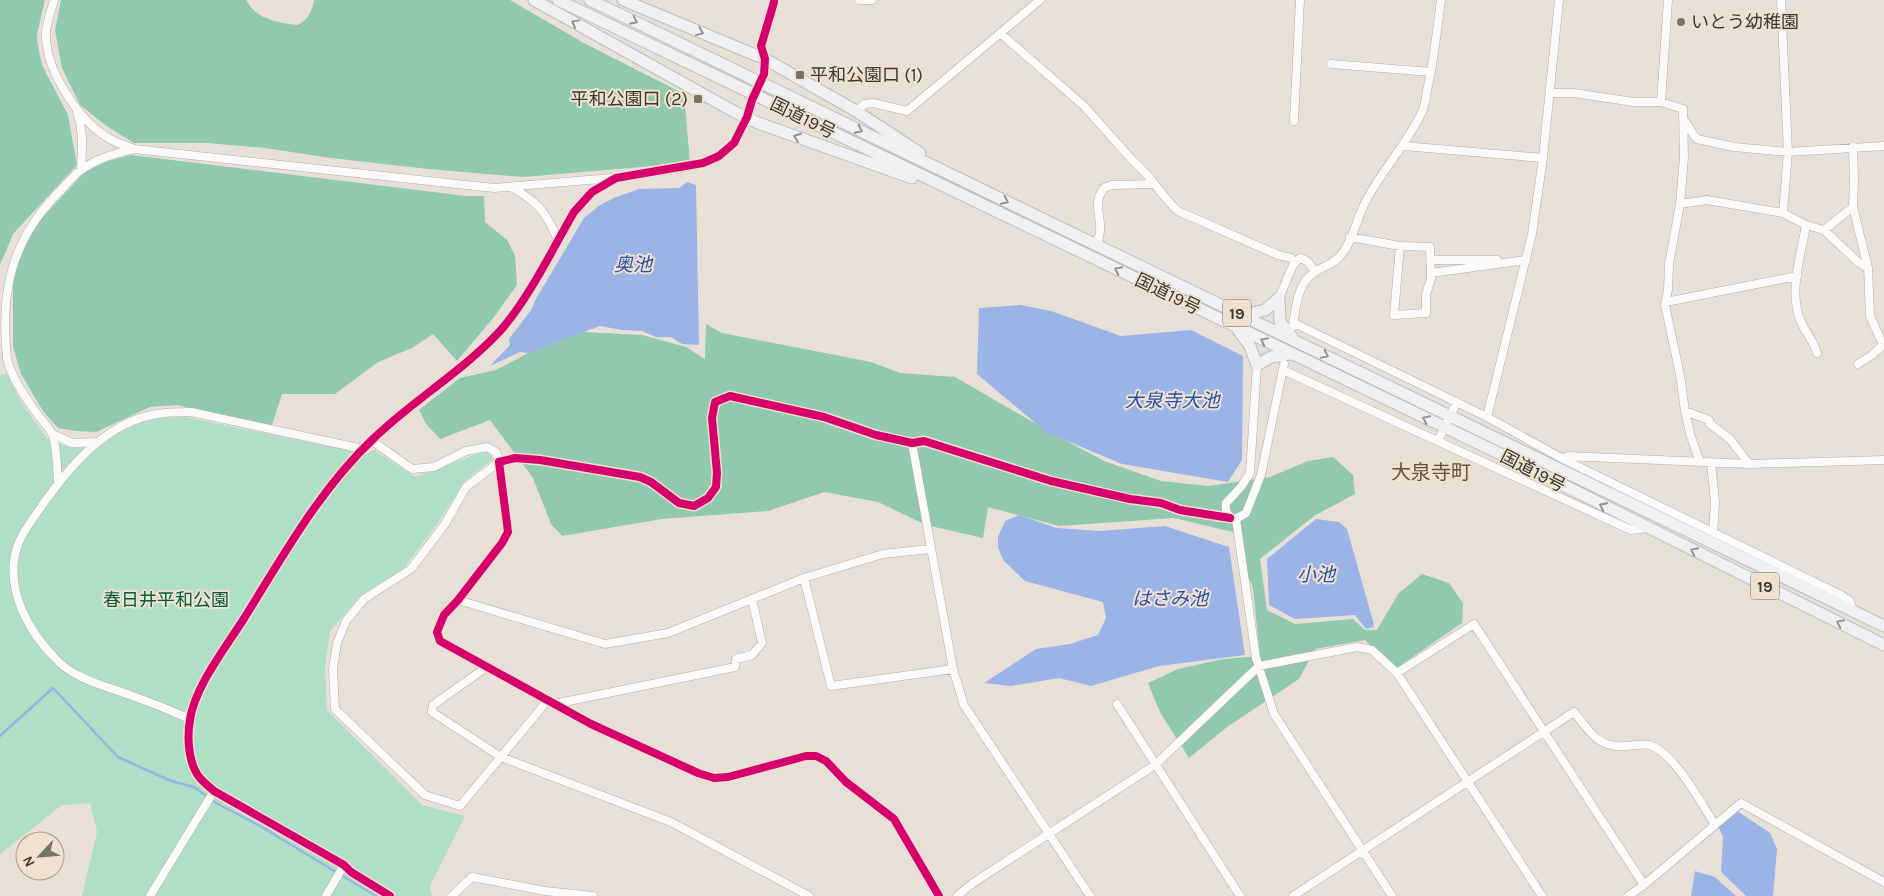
<svg xmlns="http://www.w3.org/2000/svg" width="1884" height="896" font-family="Karla,'Noto Sans JP',sans-serif">
  <style>
    .green { fill: #afdfc5 }
    .forest { fill: #90c9ad }
    .water { fill: #9bb4e7 }
    .lines { fill: none; stroke-linecap: round; stroke-linejoin: round }
    .stream { stroke: #9bb4e7; stroke-width: 2.5 }
    .minor-casing { stroke: #b3aca5; stroke-width: 9 }
    .highway-casing { stroke: #c1bdb8; stroke-width: 13 }
    .minor { stroke: #fcfaf9; stroke-width: 8 }
    .highway { stroke: #f0eff2; stroke-width: 11 }
    .cycleway-casing { stroke: #efe1d0; stroke-width: 11 }
    .cycleway { stroke: #d6006c; stroke-width: 8 }
    .oneway { stroke: #969291 }
    .poi-dot { fill: #78726a; stroke: #efe1d0; stroke-width: 2 }
    .labels { text-anchor: middle; dominant-baseline: central; stroke-width: 4; stroke-linejoin: round; paint-order: stroke }
    .shield { fill: #efe1d0; stroke: #726960; stroke-width: 1 }
    .shield-label { font-size: 16px; font-weight: bold; fill: #3c3630 }
    .poi-label { font-size: 18px; fill: #3c3630; stroke: #efe1d0; text-anchor: start }
    .street-label { font-size: 18px; fill: #3c3630; stroke: #efe1d0 }
    .park-label { font-size: 18px; fill: #005c3f; stroke: #efe1d0 }
    .water-label { font-size: 19px; font-style: italic; fill: #2851ab; stroke: #efe1d0 }
    .quarter-label { font-size: 20px; fill: #5f5344; stroke: #efe1d0 }
  </style>
  <rect width="100%" height="100%" fill="#e8e0d7"/>
  <path class="green" d="M 7,374 L 21,402 L 48,440 L 72,448 L 99,447 L 117,434 L 139,423 L 158,418 L 186,417 L 366,454 L 374,450 L 415,477 C 440,469 462,458 487,451 L 493,459 L 463,483 L 440,520 L 404,568 L 361,595 L 330,631 L 325,668 L 327,710 L 422,805 L 465,816 L 430,886 L 432,896 L 82,896 L 97,832 L 90,803 L 62,805 L 0,854 L 0,375 Z"/>
  <path class="forest" d="M 0,0 L 45,0 L 37,34 L 37,40 L 42,65 L 68,115 L 77,165 L 13,234 L 0,265 Z
    M 61,0 L 246,0 C 255,17 272,21 289,24 C 292,24 294,25 297,25 C 307,22 313,9 314,0 L 510,0 L 582,42 L 684,94 L 690,163 L 523,177 L 428,169 L 331,158 L 265,148 L 207,143 L 134,143 L 105,125 L 80,105 L 62,68 L 55,30 Z
    M 131,155 L 466,196 L 484,196 L 485,222 L 507,240 L 515,256 L 517,285 L 494,317 L 457,361 L 433,334 L 412,348 L 378,362 L 335,394 L 282,394 L 272,425 L 177,405 L 150,407 L 96,432 L 76,431 L 58,428 L 43,411 L 21,374 L 13,347 L 13,264 L 39,221 L 85,172 L 108,161 Z
    M 706,324 L 722,333 L 871,362 L 900,373 L 955,377 L 1050,432 L 1104,461 L 1161,481 L 1208,486 L 1270,477 L 1308,461 L 1333,457 L 1353,475 L 1355,494 L 1314,516 L 1260,559 L 1267,610 L 1295,624 L 1353,619 L 1365,630 L 1377,630 L 1398,594 L 1422,574 L 1449,583 L 1463,603 L 1462,623 L 1395,669 L 1365,640 L 1315,649 L 1299,679 L 1227,727 L 1189,758 L 1160,712 L 1148,683 L 1178,669 L 1223,659 L 1260,656 L 1253,589 L 1233,532 L 1174,518 L 1059,526 L 988,507 L 983,538 L 926,525 L 878,502 L 824,492 L 768,511 L 662,519 L 562,536 L 551,524 L 533,478 L 490,420 L 440,439 L 426,424 L 419,410 L 460,378 L 496,370 L 530,352 L 584,332 L 642,335 L 686,347 L 705,359 Z"/>
  <path class="water" d="M 687,182 L 696,185 L 699,345 L 682,344 L 671,337 L 656,337 L 642,331 L 622,330 L 600,326 L 528,353 L 520,352 L 490,366 L 510,345 L 509,339 L 531,310 L 537,297 L 584,218 L 600,205 L 616,197 L 639,189 L 679,188 Z
    M 1020,305 L 1051,311 L 1121,336 L 1191,330 L 1243,356 L 1242,460 L 1228,482 L 1122,464 L 1046,432 L 977,374 L 979,308 Z
    M 1019,515 L 1057,528 L 1100,531 L 1165,526 L 1229,547 L 1245,655 L 1159,666 L 1091,686 L 1059,678 L 1011,686 L 984,683 L 1036,649 L 1070,644 L 1098,635 L 1106,618 L 1103,602 L 1025,581 L 1003,560 L 998,547 L 998,537 L 1005,521 Z
    M 1316,519 L 1339,522 L 1347,529 L 1373,621 L 1374,627 L 1366,629 L 1355,615 L 1295,619 L 1269,605 L 1267,559 Z
    M 1737,811 L 1770,833 L 1777,849 L 1773,896 L 1746,896 L 1721,872 L 1723,837 L 1718,826 Z
    M 1695,871 L 1715,877 L 1736,896 L 1691,896 Z"/>
  <g class="lines">
    <path class="stream" d="M 0,736 L 53,688 L 118,757 L 171,781 L 194,787 L 216,803 L 260,826 L 376,896"/>
    <defs>
      <path id="minor" d="M 54,0 C 51,12 45,25 46,37 C 47,73 81,124 112,140 C 119,144 127,146 134,149
        M 859,0 L 872,0
        M 1668,0 L 1661,102 L 1683,109 L 1684,158 L 1680,204 L 1669,264 L 1668,290 L 1665,305 L 1680,375 L 1685,411 L 1691,437 L 1700,462
        M 1781,0 L 1788,152 L 1783,213
        M 1000,33 L 1084,106 L 1133,161 C 1151,175 1161,196 1178,211 L 1278,255 L 1291,258 L 1295,262
        M 1331,64 L 1431,72
        M 764,74 L 765,59 L 761,46 L 774,2
        M 1550,93 L 1574,93 L 1634,102 L 1661,102
        M 77,111 C 84,133 82,147 81,170
        M 856,111 L 865,104 L 873,103 L 907,111 L 1040,0
        M 1683,119 C 1689,125 1691,133 1697,139 L 1734,147 L 1788,152 L 1884,146
        M 1294,121 L 1300,0
        M 1403,146 L 1543,158
        M 1853,147 L 1854,180 L 1853,207 L 1868,268 L 1870,316 L 1883,345 L 1872,355 L 1858,364
        M 511,187 C 538,202 546,212 558,240
        M 1680,204 L 1707,200 L 1783,213 L 1806,225 L 1824,230 L 1853,207
        M 1806,225 C 1801,255 1788,293 1801,322 C 1806,334 1813,339 1817,353
        M 1824,230 L 1858,262 L 1868,268
        M 1350,237 L 1400,246 L 1430,247 L 1431,279 L 1426,294 L 1426,313 L 1394,315 L 1400,246
        M 1096,245 C 1108,222 1089,208 1104,188 L 1112,185 L 1154,184
        M 1431,260 L 1497,260
        M 1431,273 L 1526,260
        M 1279,298 L 1293,265 L 1300,258 L 1307,261 L 1316,272
        M 1666,302 L 1797,276
        M 1294,323 L 1487,417 L 1563,459 L 1841,595 L 1850,601 L 1853,611
        M 1293,326 C 1296,306 1297,283 1316,271 C 1325,266 1335,263 1341,255 C 1354,240 1357,216 1367,199 C 1383,169 1407,144 1422,112 C 1425,106 1426,98 1427,90 C 1434,61 1437,30 1441,0
        M 1257,365 L 1250,473 L 1241,487 L 1226,503 C 1225,511 1227,517 1236,519 L 1246,513 L 1261,475 L 1284,364
        M 1283,370 L 1631,530 L 1647,528
        M 1685,411 L 1709,420 L 1710,424 L 1730,439 L 1749,464
        M 1487,417 L 1532,234 L 1543,158 L 1559,0
        M 52,434 L 72,443 L 97,442
        M 371,440 L 412,469 L 434,467 L 466,451 L 487,447 L 496,452 L 499,462 L 466,487 L 445,524 L 411,569 L 364,599 L 346,621 L 337,643 L 333,669 L 335,709 L 425,795 L 460,806 L 548,700
        M 1438,441 L 1457,402
        M 912,443 L 953,669 L 964,705 L 1090,896
        M 1563,459 L 1568,456 L 1749,464 L 1884,460
        M 1711,463 L 1715,502 L 1713,533
        M 58,482 C 57,469 57,446 52,434 C 49,427 42,421 38,415 C 26,399 12,379 7,359 C 0,292 11,242 57,194 C 65,187 72,176 81,170 C 96,159 116,153 134,149 L 494,188 L 612,178
        M 1236,519 L 1256,658 L 1274,714 L 1392,896
        M 804,578 L 831,686 L 953,669
        M 458,600 L 605,644 L 668,633 L 804,578 L 883,554 L 930,549
        M 488,666 L 433,705 L 432,712 L 501,757 L 671,822 L 809,896
        M 1397,673 L 1474,624 L 1644,885
        M 554,704 L 735,667 L 736,659 L 752,655 L 762,643 L 752,599
        M 1117,704 L 1240,896
        M 190,719 C 170,710 150,702 130,695 C 102,685 73,679 53,656 C 29,631 10,596 14,561 C 16,540 30,523 41,507 C 69,467 106,422 157,414 C 168,412 179,412 191,412 L 363,449
        M 150,896 L 214,791
        M 326,896 L 344,865
        M 390,896 L 351,872 L 344,865 L 214,791 C 210,787 204,783 200,778 C 188,764 187,737 190,720 C 194,688 226,647 243,620 C 282,558 319,490 373,439 C 413,400 462,372 500,331 C 528,300 552,250 574,212 C 585,198 597,185 615,178 C 623,175 633,175 642,174 C 669,170 717,167 734,142 C 743,130 748,114 752,100
        M 452,896 L 472,877 L 545,891 L 593,896
        M 939,896 L 894,819 L 846,782 L 826,761 L 816,756 L 806,756 L 728,777 L 714,778 L 698,773 L 591,724 L 440,641 L 437,632 L 444,615 L 458,600 L 502,543 L 508,532 L 499,462 L 515,458 L 540,460 L 640,477 L 651,482 L 679,503 L 694,506 L 708,498 L 716,487 L 717,473 L 712,418 L 715,402 L 730,396 L 824,417 L 876,435 L 912,443 L 924,441 L 1051,481 L 1130,499 L 1161,503 L 1180,510 L 1230,518
        M 957,896 L 973,883 L 1155,765 L 1259,666 L 1357,647 L 1372,650 L 1397,673 L 1542,896
        M 1293,896 L 1574,712 C 1589,731 1599,749 1626,746 C 1632,746 1643,743 1649,745 C 1673,751 1702,804 1715,825
        M 1628,896 L 1644,885 L 1741,803 L 1884,882"/>
      <path id="highway" d="M 534,0 L 733,111 L 758,123 L 912,178
        M 558,0 L 1511,459 L 1884,645
        M 590,0 L 1884,626
        M 623,0 L 765,59 L 856,111 L 920,153
        M 1279,298 L 1280,322 L 1292,337
        M 1242,316 L 1265,310 L 1279,298
        M 1238,330 L 1250,346 L 1257,365 L 1271,357 L 1290,354"/>
    </defs>
    <use href="#minor" class="minor-casing"/>
    <use href="#highway" class="highway-casing"/>
    <use href="#minor" class="minor"/>
    <use href="#highway" class="highway"/>
    <defs>
      <path id="cycleway" d="M 390,896 L 351,872 L 344,865 L 214,791 C 210,787 204,783 200,778 C 188,764 187,737 190,720 C 194,688 226,647 243,620 C 282,558 319,490 373,439 C 413,400 462,372 500,331 C 528,300 552,250 574,212 L 592,192 L 616,178 L 703,163 L 719,156 L 734,143 L 747,117 L 752,100 L 764,74 L 765,59 L 761,46 L 774,2
        M 939,896 L 894,819 L 846,782 L 826,761 L 816,756 L 806,756 L 728,777 L 714,778 L 698,773 L 591,724 L 440,641 L 437,632 L 444,615 L 458,600 L 502,543 L 508,532 L 499,462 L 515,458 L 540,460 L 640,477 L 651,482 L 679,503 L 694,506 L 708,498 L 716,487 L 717,473 L 712,418 L 715,402 L 730,396 L 824,417 L 876,435 L 912,443 L 924,441 L 1051,481 L 1130,499 L 1161,503 L 1180,510 L 1230,518"/>
    </defs>
    <use href="#cycleway" class="cycleway-casing"/>
    <use href="#cycleway" class="cycleway"/>
  </g>
  <defs><path id="oneway-chevron" d="M-2-3.5L2.5 0L-2 3.5" fill="none" stroke-width="1.6" stroke-linecap="round" stroke-linejoin="round" transform="scale(1.25)"/></defs>
  <g class="oneway">
    <use href="#oneway-chevron" transform="translate(634 21) rotate(26)"/>
    <use href="#oneway-chevron" transform="translate(575 23) rotate(-151)"/>
    <use href="#oneway-chevron" transform="translate(700 32) rotate(22)"/>
    <use href="#oneway-chevron" transform="translate(859 130) rotate(26)"/>
    <use href="#oneway-chevron" transform="translate(797 137) rotate(-160)"/>
    <use href="#oneway-chevron" transform="translate(1005 201) rotate(26)"/>
    <use href="#oneway-chevron" transform="translate(1118 270) rotate(-154)"/>
    <use href="#oneway-chevron" transform="translate(1264 341) rotate(-154)"/>
    <use href="#oneway-chevron" transform="translate(1325 355) rotate(26)"/>
    <use href="#oneway-chevron" transform="translate(1426 419) rotate(-154)"/>
    <use href="#oneway-chevron" transform="translate(1603 506) rotate(-153)"/>
    <use href="#oneway-chevron" transform="translate(1694 551) rotate(-154)"/>
    <use href="#oneway-chevron" transform="translate(1840 623) rotate(-154)"/>
  </g>
  <g class="poi-dot">
    <circle cx="1681" cy="22" r="5"/>
    <rect x="795" y="70" width="10" height="10" rx="2.5"/>
    <rect x="693" y="94" width="10" height="10" rx="2.5"/>
  </g>
  <g class="labels">
    <g class="shield">
      <rect x="1223" y="299.5" width="28" height="27" rx="4"/>
      <rect x="1751" y="572.5" width="28" height="27" rx="4"/>
    </g>
    <g class="shield-label">
      <text x="1237" y="313">19</text>
      <text x="1765" y="586">19</text>
    </g>
    <g class="poi-label">
      <text x="1691" y="22">いとう幼稚園</text>
      <text x="810" y="75">平和公園口 (1)</text>
      <text x="688" y="99" text-anchor="end">平和公園口 (2)</text>
    </g>
    <g class="street-label">
      <text transform="translate(803 118) rotate(26)">国道19号</text>
      <text transform="translate(1168 294) rotate(26)">国道19号</text>
      <text transform="translate(1533 471) rotate(27)">国道19号</text>
    </g>
    <g class="park-label">
      <text x="166" y="600">春日井平和公園</text>
    </g>
    <g class="water-label">
      <text x="633" y="265">奥池</text>
      <text x="1172" y="401">大泉寺大池</text>
      <text x="1316" y="575">小池</text>
      <text x="1170" y="599">はさみ池</text>
    </g>
    <g class="quarter-label">
      <text x="1431" y="472">大泉寺町</text>
    </g>
  </g>
  <g transform="translate(40 856) rotate(244)"><circle r="24" fill="#efe1d0" stroke="#a79d90"/>
  <path d="M0-4L9 19L0 12L-9 19Z" fill="#78726a"/>
  <text y="-8" font-size="14" font-weight="bold" text-anchor="middle" fill="#3c3630">N</text>
  </g>
</svg>
